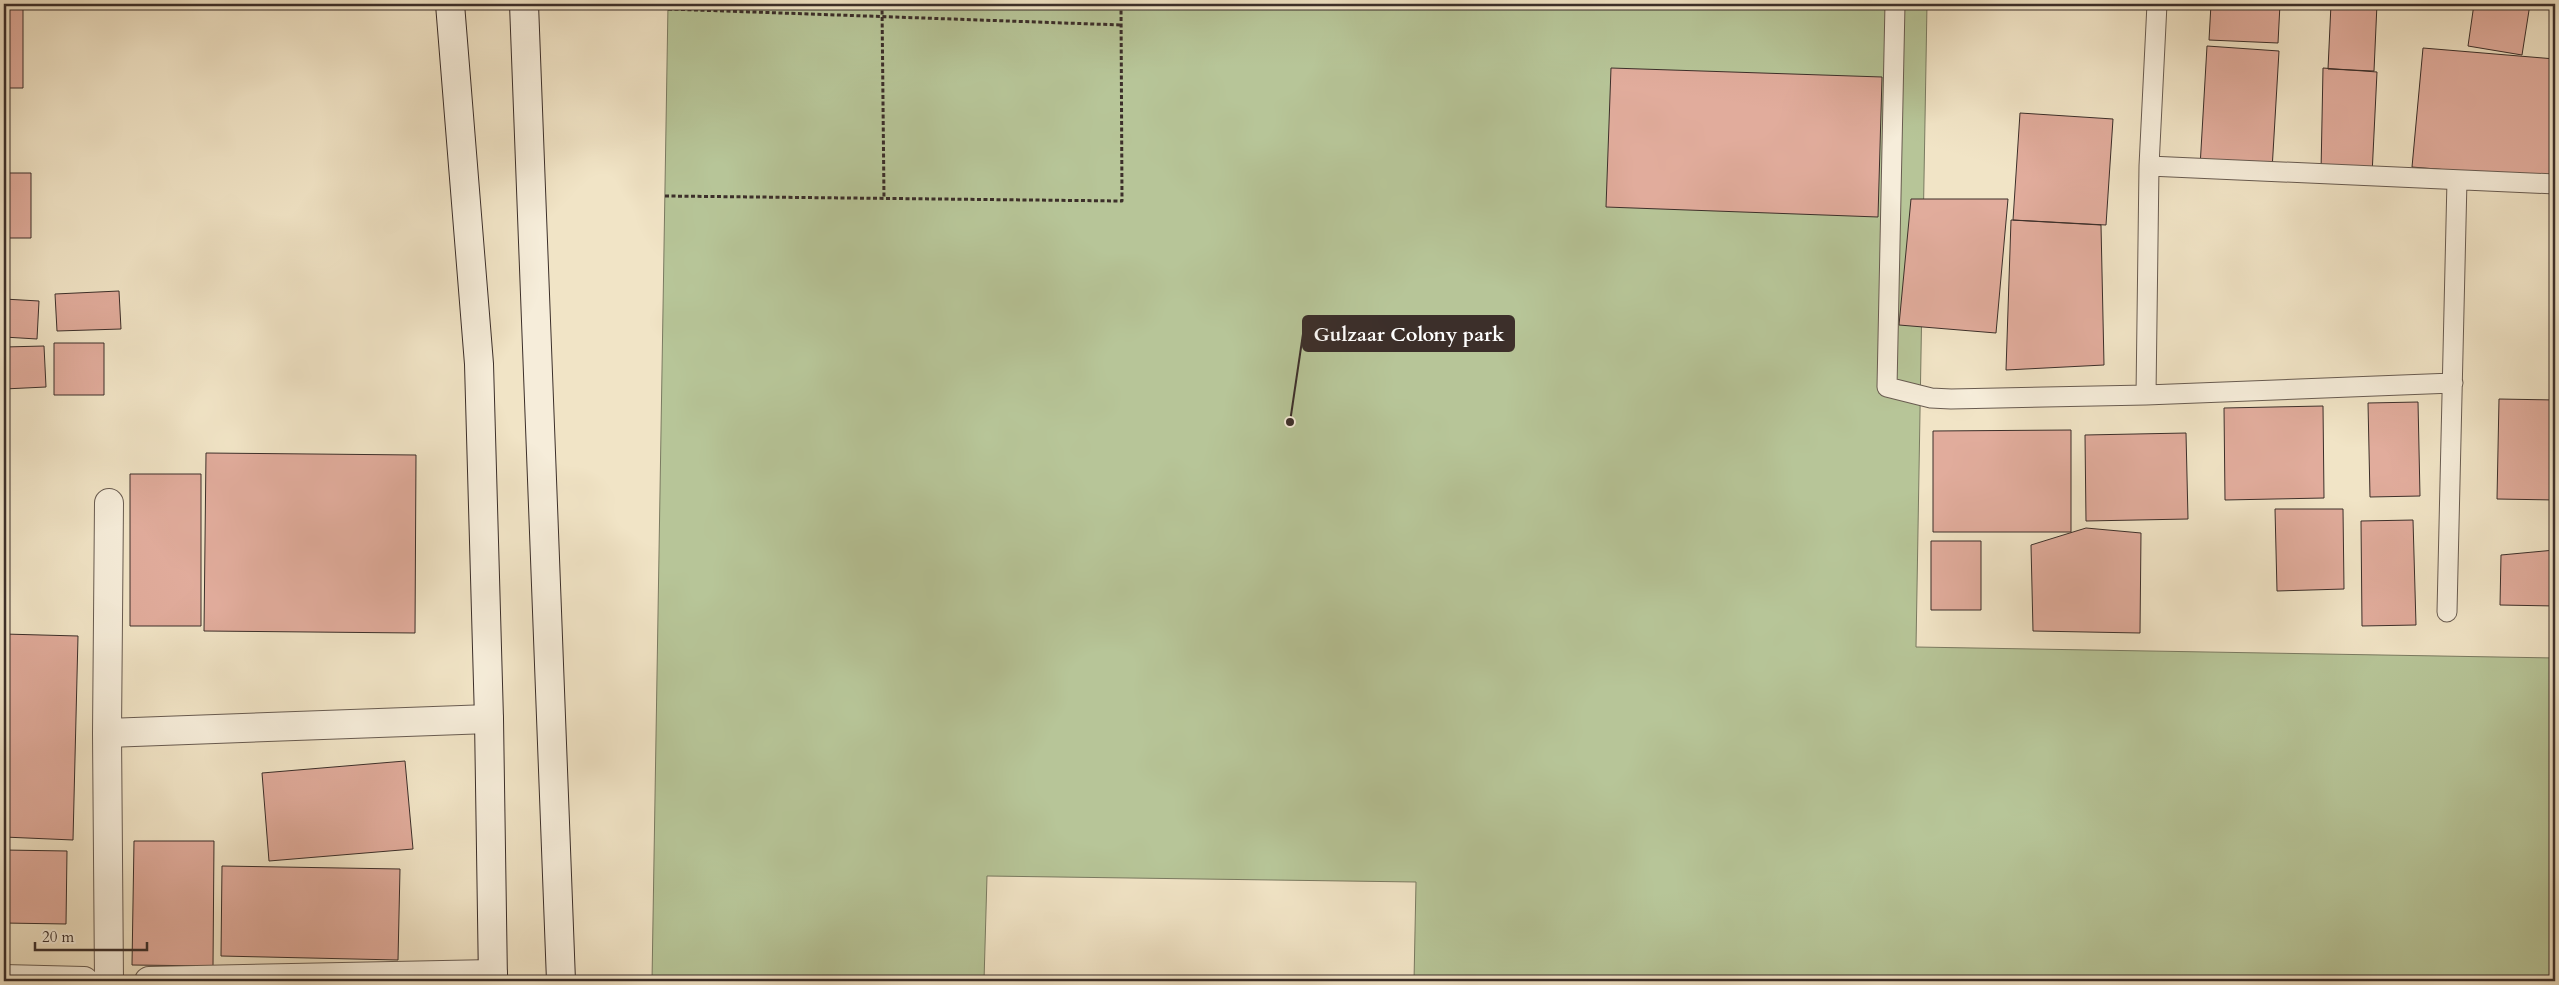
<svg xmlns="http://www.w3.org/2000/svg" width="2559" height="985" font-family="Cardo,serif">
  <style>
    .green { fill: #b7c598; stroke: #7a7a61 }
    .building { fill: #e1ac9c; stroke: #3c2f2a }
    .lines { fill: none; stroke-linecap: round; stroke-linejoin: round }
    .lane-casing { stroke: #695c51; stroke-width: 21 }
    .street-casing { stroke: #695c51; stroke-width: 30 }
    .secondary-casing { stroke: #3c2f2a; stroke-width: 30 }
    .path { stroke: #3c2f2a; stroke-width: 3; stroke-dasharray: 4 2.5; stroke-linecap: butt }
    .lane { stroke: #f6edda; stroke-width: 19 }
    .street { stroke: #f6edda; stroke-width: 28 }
    .secondary { stroke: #f6edda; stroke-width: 28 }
    .leader { fill: none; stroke: #3c2f2a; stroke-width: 2 }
    .callout-dot { fill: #3c2f2a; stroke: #f6edda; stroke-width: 2 }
    .callout { fill: #3c2f2a; stroke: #3c2f2a; stroke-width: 2 }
    .callout-label { font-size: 20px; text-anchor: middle; font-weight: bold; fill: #fff }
  </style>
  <rect width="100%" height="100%" fill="#f1e4c6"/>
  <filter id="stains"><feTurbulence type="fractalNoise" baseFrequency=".004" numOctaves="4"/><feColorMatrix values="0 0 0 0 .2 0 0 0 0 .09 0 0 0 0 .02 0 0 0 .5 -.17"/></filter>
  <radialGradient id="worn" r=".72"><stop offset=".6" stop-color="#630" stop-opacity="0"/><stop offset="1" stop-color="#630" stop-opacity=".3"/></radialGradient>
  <path class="green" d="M 668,4 L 1927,4 L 1916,647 L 2555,658 L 2555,981 L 1414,981 L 1416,882 L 987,876 L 984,981 L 652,981 Z"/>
  <path class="building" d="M 4,4 L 23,4 L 23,88 L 4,88 Z
    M 2211,4 L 2280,4 L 2278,43 L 2209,40 Z
    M 2331,4 L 2377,4 L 2374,71 L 2328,69 Z
    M 2474,4 L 2530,4 L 2522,55 L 2468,46 Z
    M 2207,46 L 2279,51 L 2272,170 L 2200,167 Z
    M 2423,48 L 2555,59 L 2555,179 L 2412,167 Z
    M 1611,68 L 1882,77 L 1878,217 L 1606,207 Z
    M 2323,68 L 2377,72 L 2372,175 L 2321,172 Z
    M 2020,113 L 2113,119 L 2106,225 L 2013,220 Z
    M 4,173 L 31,173 L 31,238 L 4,238 Z
    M 1911,199 L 2008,199 L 1996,333 L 1899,325 Z
    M 2011,220 L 2101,225 L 2104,365 L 2006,370 Z
    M 119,291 L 121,329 L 57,331 L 55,294 Z
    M 4,299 L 39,301 L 37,339 L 4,337 Z
    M 54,343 L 104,343 L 104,395 L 54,395 Z
    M 44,346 L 46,387 L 4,389 L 4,347 Z
    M 2499,399 L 2555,400 L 2555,500 L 2497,499 Z
    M 2418,402 L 2420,496 L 2370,497 L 2368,403 Z
    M 2323,406 L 2324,498 L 2225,500 L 2224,408 Z
    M 2071,430 L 2071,532 L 1933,532 L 1933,431 Z
    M 2186,433 L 2188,519 L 2086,521 L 2085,435 Z
    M 206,453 L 416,455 L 415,633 L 204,631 Z
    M 130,474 L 201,474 L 201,626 L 130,626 Z
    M 2275,509 L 2343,509 L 2344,589 L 2277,591 Z
    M 2413,520 L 2416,625 L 2362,626 L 2361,521 Z
    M 2086,528 L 2141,533 L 2140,633 L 2033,631 L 2031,545 Z
    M 1931,541 L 1981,541 L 1981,610 L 1931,610 Z
    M 2555,550 L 2555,606 L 2500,605 L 2501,555 Z
    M 4,634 L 78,636 L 73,840 L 4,837 Z
    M 405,761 L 413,849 L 269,861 L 262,773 Z
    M 134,841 L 214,841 L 213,966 L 132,965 Z
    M 4,850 L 67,851 L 66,924 L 4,923 Z
    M 222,866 L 400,869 L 398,960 L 221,956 Z"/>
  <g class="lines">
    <defs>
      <path id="lane" d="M 1895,4 L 1887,387 L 1931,398 L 1951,399 L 2146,395 L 2453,383
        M 2149,166 L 2555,184
        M 2146,395 L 2149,166 L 2157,4
        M 2447,612 L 2457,180"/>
      <path id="street" d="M 107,733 L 489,719
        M 4,979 L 84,981
        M 109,981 L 107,733 L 109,503
        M 149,981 L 493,974"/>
      <path id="secondary" d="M 450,4 L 479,364 L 489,719 L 493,981
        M 524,4 L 561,981"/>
    </defs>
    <use href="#lane" class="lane-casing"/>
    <use href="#street" class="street-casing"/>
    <use href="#secondary" class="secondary-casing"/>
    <path class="path" d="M 882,4 L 884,199
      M 668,9 L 1121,25
      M 665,196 L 1122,201 L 1121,4"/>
    <use href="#lane" class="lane"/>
    <use href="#street" class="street"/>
    <use href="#secondary" class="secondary"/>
  </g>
  <path class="leader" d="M1290 422L1303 334"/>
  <circle class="callout-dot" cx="1290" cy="422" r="5"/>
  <rect class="callout" x="1303" y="316" width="211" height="35" rx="5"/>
  <g class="callout-label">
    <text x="1409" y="341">Gulzaar Colony park</text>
  </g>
  <rect width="2559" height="985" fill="none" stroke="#f1e4c6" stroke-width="20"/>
  <rect x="5" y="5" width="2549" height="975" fill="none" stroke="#3c2f2a" stroke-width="2.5"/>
  <rect x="10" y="10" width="2539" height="965" fill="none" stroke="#3c2f2a"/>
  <path d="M35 942v8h112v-8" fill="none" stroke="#3c2f2a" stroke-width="2.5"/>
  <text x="42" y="942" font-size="15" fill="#3c2f2a" stroke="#f6edda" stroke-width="4" paint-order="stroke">20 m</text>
  <rect width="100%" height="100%" filter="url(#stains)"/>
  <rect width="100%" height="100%" fill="url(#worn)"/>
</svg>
